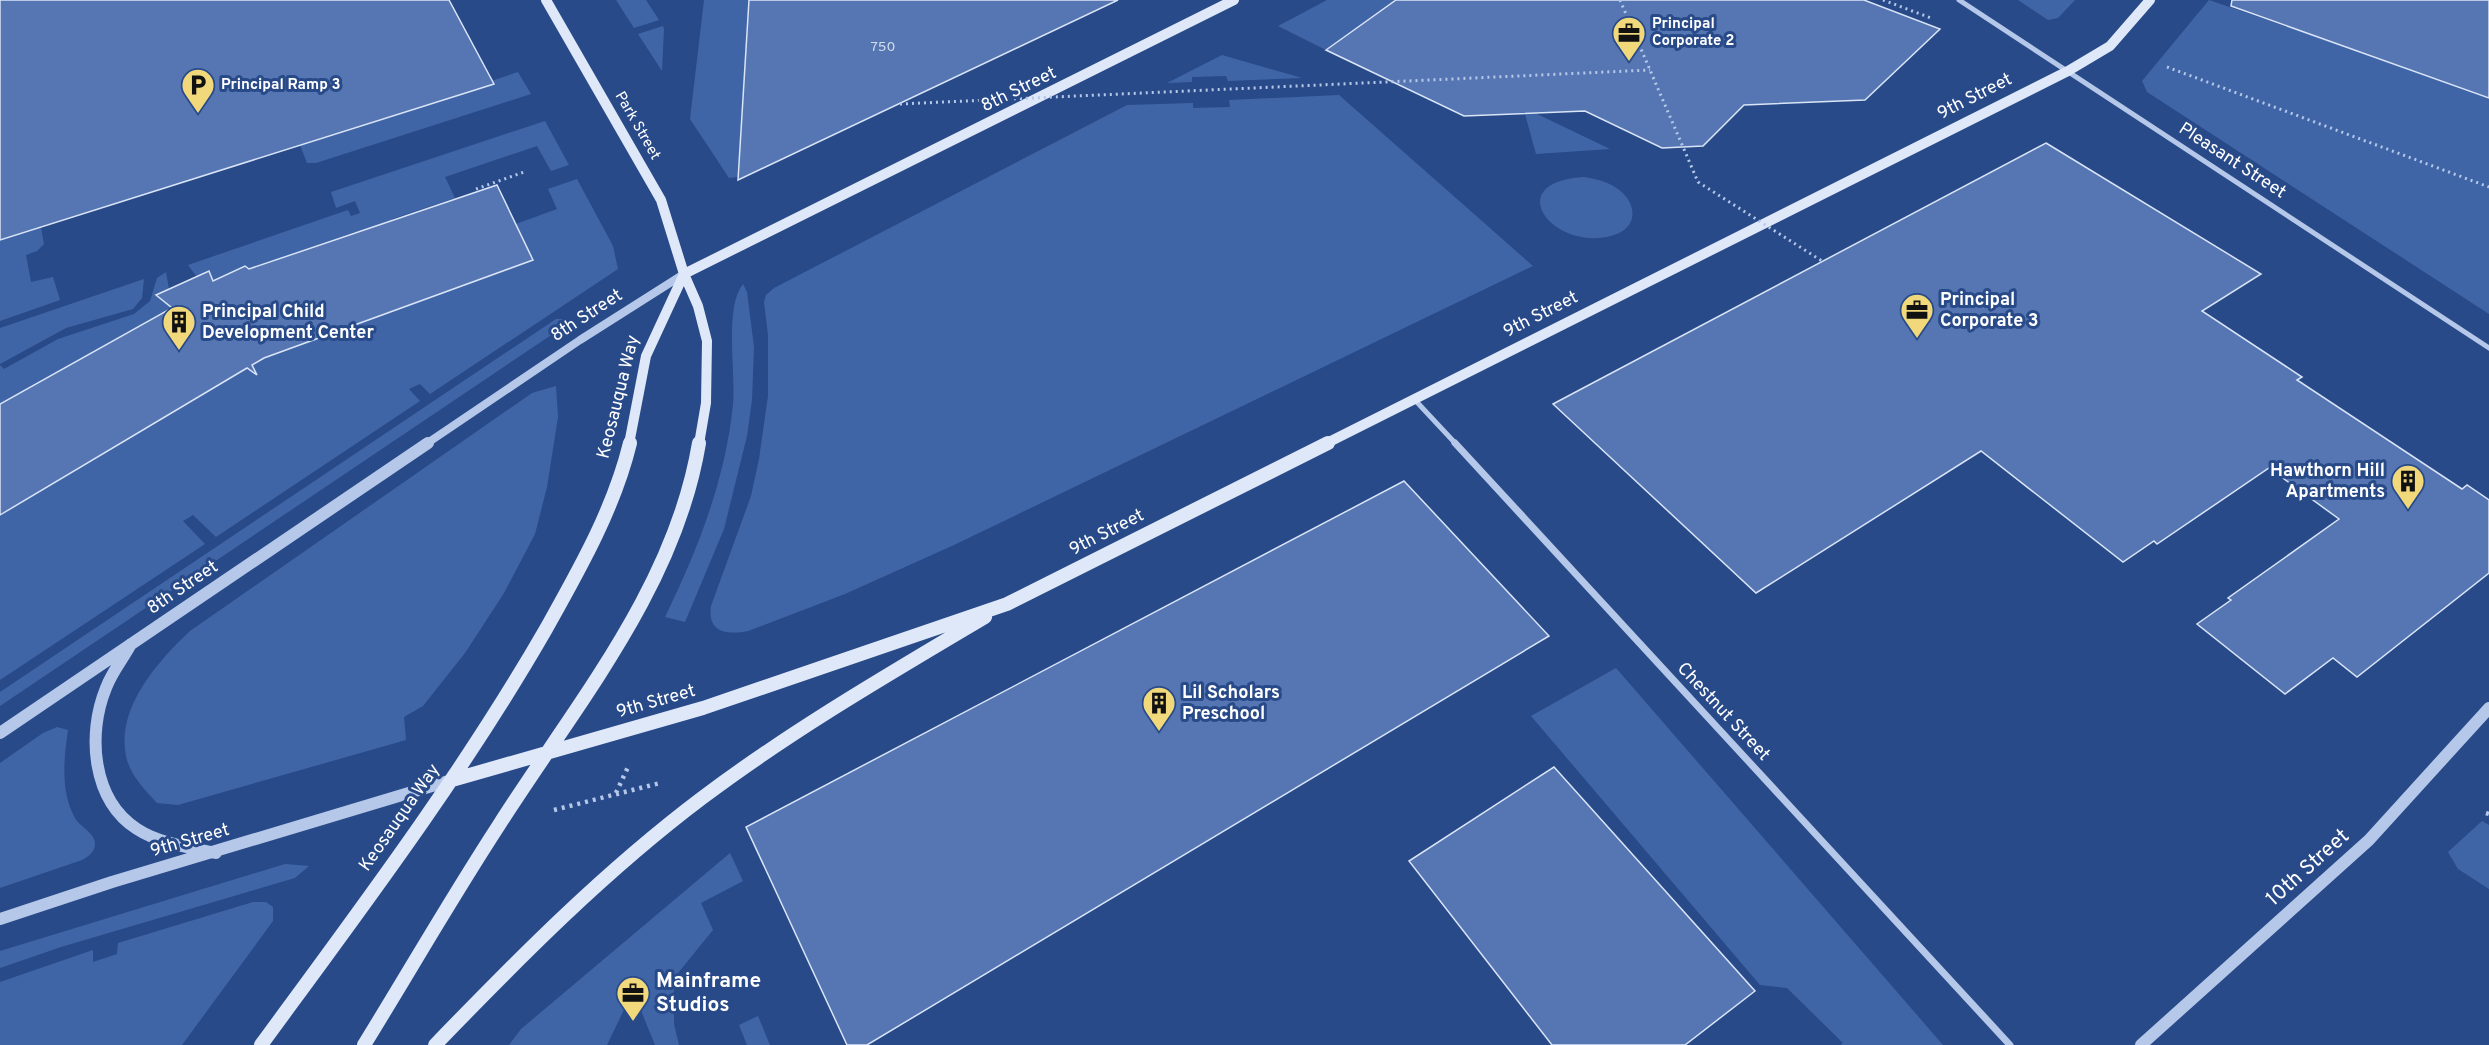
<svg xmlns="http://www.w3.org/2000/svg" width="2489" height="1045" font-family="Overpass,sans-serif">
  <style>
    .green { fill: #4065a7 }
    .building { fill: #5576b2; stroke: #d9e4f7; stroke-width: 1.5 }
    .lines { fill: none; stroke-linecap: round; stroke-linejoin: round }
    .path-far1 { stroke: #b5c8e9; stroke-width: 3; stroke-dasharray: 2 4; stroke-linecap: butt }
    .path { stroke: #b5c8e9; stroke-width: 4.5; stroke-dasharray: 3 5; stroke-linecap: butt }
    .minor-far1 { stroke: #b5c8e9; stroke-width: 5 }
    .minor { stroke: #b5c8e9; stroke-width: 7 }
    .tertiary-far1 { stroke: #b5c8e9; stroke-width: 8 }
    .tertiary { stroke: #b5c8e9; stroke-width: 12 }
    .secondary-far1 { stroke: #dfe8f8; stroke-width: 10 }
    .secondary { stroke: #dfe8f8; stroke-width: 14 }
    .path-bridge { stroke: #b5c8e9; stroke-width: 3; stroke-dasharray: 2 4; stroke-linecap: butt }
    .labels { text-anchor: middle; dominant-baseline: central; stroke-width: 6; stroke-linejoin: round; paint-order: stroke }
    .far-number-label { font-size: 14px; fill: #d4ddec }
    .far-poi-label { font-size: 15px; font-weight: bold; fill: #fff; stroke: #284a89; text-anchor: start }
    .far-street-label { font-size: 15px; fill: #fff; stroke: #284a89 }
    .street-label { font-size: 18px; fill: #fff; stroke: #284a89 }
    .poi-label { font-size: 18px; font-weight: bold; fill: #fff; stroke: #284a89; text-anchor: start }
    .near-street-label { font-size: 21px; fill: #fff; stroke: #284a89 }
    .near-poi-label { font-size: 21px; font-weight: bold; fill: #fff; stroke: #284a89; text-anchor: start }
  </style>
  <rect width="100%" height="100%" fill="#284a89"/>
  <path class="green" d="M 616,0 L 646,0 L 659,20 L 634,28 Z
    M 704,0 L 749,0 L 738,177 L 729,178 L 690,119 Z
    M 1327,0 L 1396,0 L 1326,50 L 1278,26 Z
    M 2018,0 L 2075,0 L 2058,18 L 2048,20 Z
    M 2209,0 L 2489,96 L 2489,314 L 2147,92 L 2142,81 Z
    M 663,26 L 664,29 L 662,71 L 638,34 Z
    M 1222,55 L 1302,78 L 1228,81 L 1226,76 L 1192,77 L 1192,82 L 1167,83 Z
    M 518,72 L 531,94 L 316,163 L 307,163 L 300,145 Z
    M 1339,95 L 1533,266 L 954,545 L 845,594 L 748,631 C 727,635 707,633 711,606 L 751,496 L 759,459 L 768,396 L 768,335 L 764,302 L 766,295 L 774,288 L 1127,105 L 1193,103 L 1193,108 L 1230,107 L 1229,100 Z
    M 1535,113 L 1610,149 L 1536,154 L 1525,114 Z
    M 545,121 L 569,165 L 551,171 L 537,146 L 445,177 L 455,198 L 392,219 L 401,239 L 364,252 L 355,232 L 213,281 L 209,271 L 197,277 L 188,265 L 348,210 L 351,216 L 360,213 L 355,201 L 336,208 L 331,192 Z
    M 1584,177 C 1595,179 1606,181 1615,187 C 1638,201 1640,229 1611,236 C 1552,251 1500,182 1584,177 Z
    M 577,179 L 613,246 L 618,269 L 430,394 L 420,384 L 409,389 L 420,401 L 216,537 L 193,515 L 183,521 L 205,544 L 0,680 L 0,515 L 99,455 L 243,361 L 533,260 L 516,224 L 557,209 L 548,189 Z
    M 41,227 L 44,244 L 37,251 L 26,255 L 31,282 L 53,277 L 60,300 L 0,321 L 0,240 Z
    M 166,272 L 169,289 L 156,295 L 172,308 L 0,404 L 0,365 L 4,369 L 58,339 L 134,314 L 150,301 L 157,278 Z
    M 144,279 L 142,298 L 133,309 L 66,328 L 0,364 L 0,328 Z
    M 743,284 L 747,292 L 754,347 L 752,400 L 747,436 L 724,529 L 685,622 L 665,617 C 698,549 725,481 733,405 C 736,372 724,308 743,284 Z
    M 556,319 L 575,319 L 0,706 L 0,692 Z
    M 556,386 L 558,417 L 547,487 L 535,534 L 504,593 L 465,653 L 423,706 L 404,717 L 406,740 L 178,805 L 157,803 C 144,789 130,775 126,756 C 116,708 158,661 190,631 L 532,393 Z
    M 1616,668 L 1943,1045 L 1841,1045 L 1843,1043 L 1787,988 L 1760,985 L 1531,716 Z
    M 57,727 L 68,730 C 64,757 60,792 75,818 C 80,827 94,832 95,843 C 95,852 89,856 82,860 L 0,888 L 0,763 L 43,733 Z
    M 2482,821 L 2489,825 L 2489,889 L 2458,869 L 2448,852 Z
    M 730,853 L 743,881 L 701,903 L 713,930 L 674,978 L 674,1024 L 679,1045 L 655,1045 L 633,991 L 607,1045 L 509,1045 L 521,1029 Z
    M 285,864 L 309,866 L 295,878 L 61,947 L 0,968 L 0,951 Z
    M 253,902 L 266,902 L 273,907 L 273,921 L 182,1045 L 0,1045 L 0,982 L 93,950 L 93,962 L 117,954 L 118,943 Z
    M 758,1016 L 770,1045 L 747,1045 L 739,1025 Z"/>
  <path class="building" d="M 0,0 L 449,0 L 494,84 L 0,240 Z
    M 749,0 L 1118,0 L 738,180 Z
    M 1396,0 L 1864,0 L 1940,29 L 1865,100 L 1744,105 L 1703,146 L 1662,148 L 1585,111 L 1464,116 L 1326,50 Z
    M 2232,0 L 2489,0 L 2489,98 L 2231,6 Z
    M 2046,143 L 2261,274 L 2202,311 L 2302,377 L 2297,380 L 2462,489 L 2467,485 L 2489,500 L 2489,573 L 2357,677 L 2333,658 L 2285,694 L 2197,624 L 2231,600 L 2228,598 L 2339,519 L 2269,468 L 2157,544 L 2154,541 L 2123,562 L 1981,451 L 1756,593 L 1553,404 Z
    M 497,185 L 533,260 L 264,358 L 252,365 L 257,375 L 247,368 L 0,515 L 0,404 L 172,308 L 156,295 L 209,271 L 213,281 L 245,266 L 249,269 Z
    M 1404,481 L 1549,636 L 867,1045 L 847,1045 L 746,827 Z
    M 1554,767 L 1755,991 L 1685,1045 L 1552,1045 L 1409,861 Z"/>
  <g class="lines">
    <path class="path-far1" d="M 1883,0 L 1931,18
      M 2167,67 L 2489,187
      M 476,189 L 524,172"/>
    <path class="path" d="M 616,793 L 628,767
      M 554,810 L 660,783
      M 2486,813 L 2489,814"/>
    <path class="minor-far1" d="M 1959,0 L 2489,348
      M 1414,399 L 1456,444"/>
    <path class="minor" d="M 1455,443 L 2010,1045"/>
    <path class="tertiary-far1" d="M 426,444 L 580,340 L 684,274"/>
    <path class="tertiary" d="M 131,644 C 123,659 112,672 106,688 C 87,734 92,800 137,829 C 160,844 190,847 216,853
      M 0,733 L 428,443
      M 0,919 L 112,882 L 452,780
      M 2141,1045 L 2369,840 L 2489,708"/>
    <path class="secondary-far1" d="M 546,0 L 661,200 L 684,274 L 698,306 L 707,341 L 706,403 L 699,444
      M 684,274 L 1234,0
      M 629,444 L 646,356 L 684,274
      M 1325,444 L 2068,71 L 2110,46 L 2150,0"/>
    <path class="secondary" d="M 452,780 L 703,708 L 1007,604 L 1328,443
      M 261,1045 C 360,910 462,775 546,629 C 579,570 614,509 630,443
      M 364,1045 C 409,972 452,897 499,825 C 576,704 675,588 699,443
      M 435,1045 C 519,958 605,871 702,798 C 791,731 889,674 985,617"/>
    <path class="path-bridge" d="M 1620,0 L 1698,182 L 1822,261
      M 900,104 L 1650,70"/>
  </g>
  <defs>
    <symbol id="office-pin" viewBox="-11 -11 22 30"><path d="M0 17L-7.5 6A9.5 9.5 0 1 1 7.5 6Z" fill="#f1d97b" stroke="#284a89"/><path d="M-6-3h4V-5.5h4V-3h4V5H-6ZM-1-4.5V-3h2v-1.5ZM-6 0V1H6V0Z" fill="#111"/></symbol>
    <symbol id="parking-pin" viewBox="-11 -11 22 30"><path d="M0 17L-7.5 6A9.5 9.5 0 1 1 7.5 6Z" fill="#f1d97b" stroke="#284a89"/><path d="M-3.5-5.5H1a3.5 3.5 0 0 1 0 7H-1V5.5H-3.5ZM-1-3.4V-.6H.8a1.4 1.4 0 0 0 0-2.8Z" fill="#111"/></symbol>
    <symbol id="building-pin" viewBox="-11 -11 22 30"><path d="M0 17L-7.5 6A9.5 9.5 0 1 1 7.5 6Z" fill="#f1d97b" stroke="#284a89"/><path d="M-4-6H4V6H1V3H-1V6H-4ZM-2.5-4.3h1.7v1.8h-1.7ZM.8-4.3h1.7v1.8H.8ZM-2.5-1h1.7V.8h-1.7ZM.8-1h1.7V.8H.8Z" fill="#111"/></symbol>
  </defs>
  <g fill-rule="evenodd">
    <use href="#office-pin" x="1610" y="14" width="38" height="52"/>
    <use href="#parking-pin" x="179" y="66" width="38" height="52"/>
    <use href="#office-pin" x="1898" y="291" width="38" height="52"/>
    <use href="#building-pin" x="160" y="303" width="38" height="52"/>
    <use href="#building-pin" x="2389" y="462" width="38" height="52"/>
    <use href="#building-pin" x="1140" y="684" width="38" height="52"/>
    <use href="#office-pin" x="614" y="974" width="38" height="52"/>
  </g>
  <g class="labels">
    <g class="far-number-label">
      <text x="883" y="47">750</text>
    </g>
    <g class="far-poi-label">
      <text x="1652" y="24">Principal<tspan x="1652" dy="17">Corporate 2</tspan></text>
      <text x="221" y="85">Principal Ramp 3</text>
    </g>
    <g class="far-street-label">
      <text transform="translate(637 126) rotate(60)">Park Street</text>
    </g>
    <g class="street-label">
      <text transform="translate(1019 90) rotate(-26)">8th Street</text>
      <text transform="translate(1975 97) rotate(-27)">9th Street</text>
      <text transform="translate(2232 161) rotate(33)">Pleasant Street</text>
      <text transform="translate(1541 315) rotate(-27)">9th Street</text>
      <text transform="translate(587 316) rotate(-33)">8th Street</text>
      <text transform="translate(619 397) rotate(-76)">Keosauqua Way</text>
      <text transform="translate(1107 533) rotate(-27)">9th Street</text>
      <text transform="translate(183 588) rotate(-34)">8th Street</text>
      <text transform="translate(656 702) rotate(-16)">9th Street</text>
      <text transform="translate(1723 712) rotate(47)">Chestnut Street</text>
      <text transform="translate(400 818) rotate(-55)">Keosauqua Way</text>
      <text transform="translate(190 841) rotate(-16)">9th Street</text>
    </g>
    <g class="poi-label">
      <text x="1940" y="300">Principal<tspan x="1940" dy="21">Corporate 3</tspan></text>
      <text x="202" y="312">Principal Child<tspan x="202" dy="21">Development Center</tspan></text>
      <text x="2385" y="471" text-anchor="end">Hawthorn Hill<tspan x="2385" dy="21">Apartments</tspan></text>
      <text x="1182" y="693">Lil Scholars<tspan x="1182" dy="21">Preschool</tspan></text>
    </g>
    <g class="near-street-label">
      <text transform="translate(2308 868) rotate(-42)">10th Street</text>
    </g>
    <g class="near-poi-label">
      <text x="656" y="981">Mainframe<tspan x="656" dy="24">Studios</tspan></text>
    </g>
  </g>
</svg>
